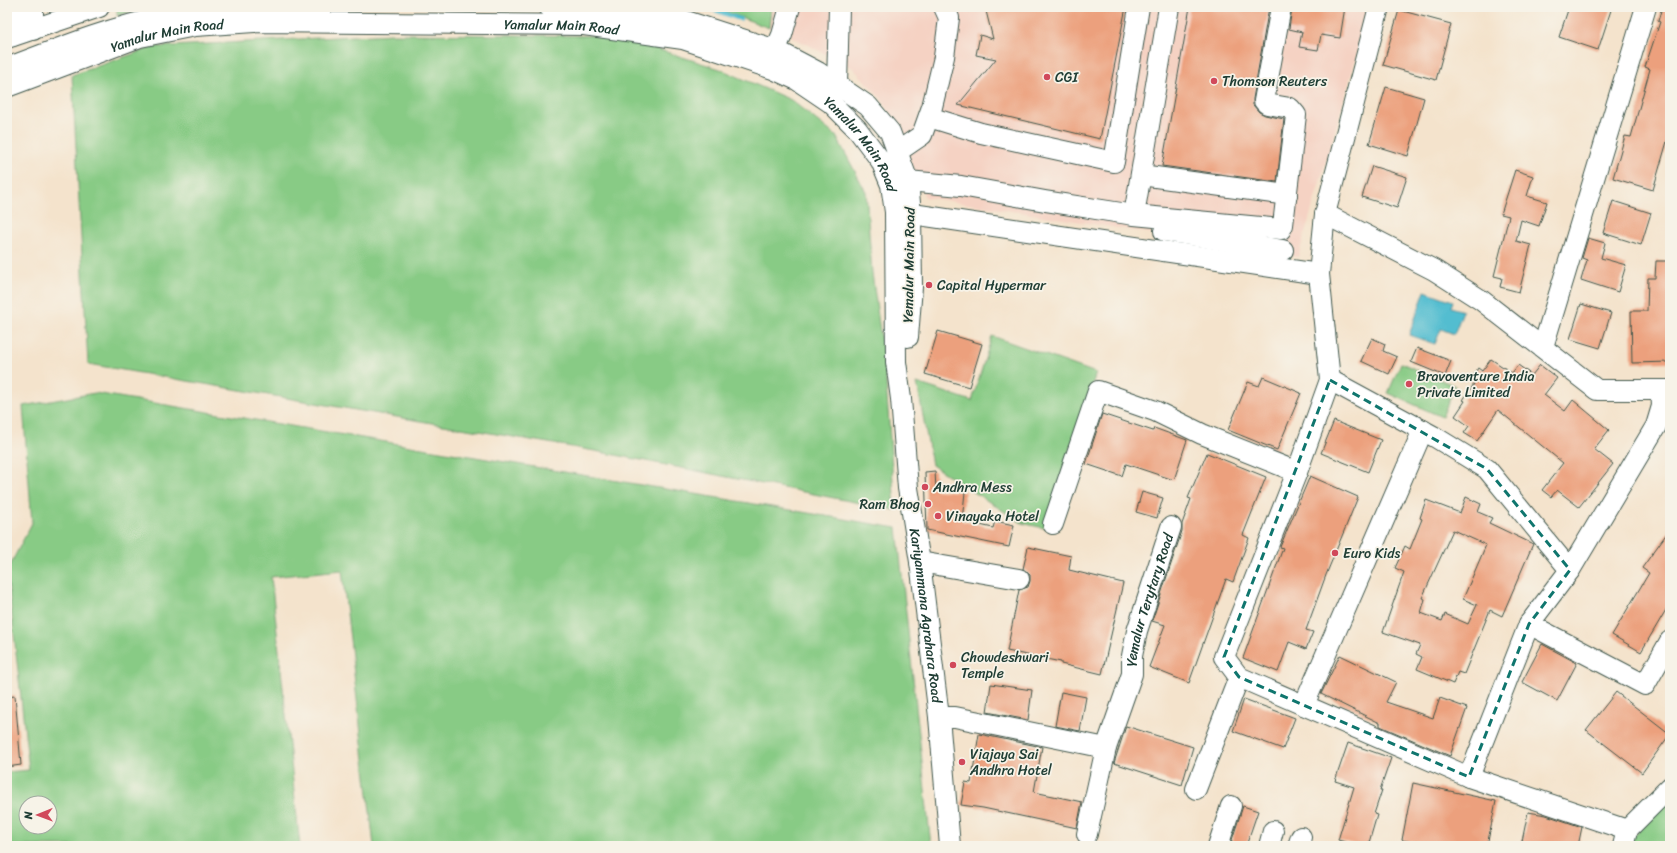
<svg xmlns="http://www.w3.org/2000/svg" width="1677" height="853" font-family="Sriracha,sans-serif">
  <style>
    .built { fill: #f5d2c3 }
    .green { fill: #88cb85; stroke: #54845c; fill-rule: evenodd }
    .water { fill: #53bdd0; stroke: #397d82 }
    .lines { fill: none; stroke-linecap: round; stroke-linejoin: round }
    .stream { stroke: #53bdd0; stroke-width: 4 }
    .building { fill: #eca07d; fill-rule: evenodd }
    .minor-casing { stroke: #3f564b; stroke-width: 22 }
    .minor { stroke: #fff; stroke-width: 20 }
    .marked { fill: none; stroke: #0f766e; stroke-width: 3; stroke-dasharray: 8 5; stroke-linejoin: round }
    .poi-dot { fill: #d1495b; stroke: #f7f3e8; stroke-width: 1.5 }
    .labels { text-anchor: middle; dominant-baseline: central; stroke-width: 3.5; stroke-linejoin: round; paint-order: stroke }
    .street-label { font-size: 14px; fill: #1f3d34; stroke: #f7f3e8 }
    .poi-label { font-size: 14px; fill: #1f3d34; stroke: #f7f3e8; text-anchor: start }
  </style>
  <rect width="100%" height="100%" fill="#f7f3e8"/>
  <filter id="ink" filterUnits="userSpaceOnUse"><feTurbulence type="fractalNoise" baseFrequency=".025" numOctaves="2"/><feDisplacementMap in="SourceGraphic" scale="8" xChannelSelector="R" yChannelSelector="G"/><feConvolveMatrix kernelMatrix="1 2 1 2 8 2 1 2 1" color-interpolation-filters="sRGB"/></filter>
  <filter id="wash" filterUnits="userSpaceOnUse"><feTurbulence type="fractalNoise" baseFrequency=".012" numOctaves="4" result="noise"/><feDisplacementMap in="SourceGraphic" scale="16" xChannelSelector="R" yChannelSelector="G"/><feGaussianBlur stdDeviation="0.9" result="paint"/><feColorMatrix in="noise" values="0 0 0 0 0 0 0 0 0 0 0 0 0 0 0 0 0 1.4 0 .05"/><feComposite in="paint" operator="in"/></filter>
  <g filter="url(#wash)">
    <rect width="100%" height="100%" fill="#f4e3cc"/>
    <path class="built" d="M 714,7 L 1371,7 L 1298,257 L 925,197 L 884,102 L 853,68 L 788,35 Z"/>
    <path class="green" d="M 117,7 L 144,7 L 117,16 Z
      M 714,7 L 771,7 L 769,28 Z
      M 392,34 L 616,36 L 720,69 L 791,100 L 836,136 L 866,192 L 872,273 L 885,367 L 895,510 L 595,451 L 88,364 L 72,75 L 153,47 Z
      M 992,336 L 1096,373 L 1044,528 L 1022,523 L 932,465 L 917,383 L 972,401 Z
      M 1401,363 L 1455,386 L 1442,417 L 1388,393 Z
      M 95,393 L 897,528 L 931,846 L 374,846 L 342,570 L 271,577 L 300,846 L 7,846 L 7,772 L 29,770 L 7,571 L 32,523 L 23,406 ZM 26,803 L 50,803 L 50,827 L 26,827 Z
      M 1670,798 L 1670,846 L 1634,846 L 1630,838 Z"/>
    <path class="water" d="M 1425,291 L 1453,301 L 1451,307 L 1463,311 L 1454,334 L 1441,329 L 1435,344 L 1409,335 Z"/>
    <g class="lines">
      <path class="stream" d="M 706,7 L 740,19"/>
    </g>
    <g id="blocks">
      <path class="building" d="M 985,7 L 1126,7 L 1100,139 L 958,105 L 996,59 L 976,55 L 980,35 L 993,39 Z
        M 1190,7 L 1269,7 L 1253,99 L 1253,105 L 1259,112 L 1265,115 L 1284,119 L 1277,182 L 1162,166 Z
        M 1292,7 L 1345,7 L 1340,38 L 1321,35 L 1318,50 L 1299,47 L 1302,32 L 1289,29 Z
        M 1569,7 L 1612,7 L 1598,50 L 1559,37 Z
        M 1662,7 L 1670,7 L 1670,138 L 1668,138 L 1653,190 L 1613,178 L 1625,136 L 1631,137 L 1650,69 L 1645,67 L 1660,22 L 1658,21 Z
        M 1399,10 L 1451,24 L 1436,80 L 1383,65 Z
        M 1386,87 L 1424,98 L 1408,156 L 1369,144 Z
        M 1372,166 L 1407,177 L 1397,208 L 1362,197 Z
        M 1515,170 L 1533,176 L 1527,196 L 1547,202 L 1539,226 L 1521,220 L 1516,241 L 1531,245 L 1519,292 L 1500,287 L 1502,278 L 1494,276 L 1509,216 L 1501,214 Z
        M 1613,201 L 1651,213 L 1641,245 L 1603,233 Z
        M 1588,238 L 1605,243 L 1601,258 L 1626,265 L 1618,292 L 1581,280 L 1587,260 L 1582,258 Z
        M 1656,261 L 1670,261 L 1670,362 L 1632,363 L 1631,311 L 1647,311 L 1648,278 L 1655,278 Z
        M 1581,304 L 1611,313 L 1600,348 L 1570,339 Z
        M 938,331 L 982,344 L 969,387 L 925,374 Z
        M 1372,338 L 1385,344 L 1383,351 L 1397,357 L 1389,374 L 1361,361 Z
        M 1417,348 L 1451,361 L 1445,376 L 1411,362 Z
        M 1491,359 L 1512,373 L 1518,365 L 1532,375 L 1540,365 L 1557,378 L 1544,395 L 1565,411 L 1573,400 L 1609,430 L 1594,449 L 1613,464 L 1579,507 L 1557,490 L 1551,497 L 1542,490 L 1563,463 L 1498,410 L 1477,441 L 1464,433 L 1469,426 L 1455,416 L 1465,401 L 1463,400 L 1474,384 L 1470,381 L 1478,368 L 1482,371 Z
        M 1263,377 L 1301,393 L 1277,450 L 1228,430 L 1248,382 L 1259,386 Z
        M 1102,414 L 1153,431 L 1154,428 L 1187,440 L 1174,480 L 1126,464 L 1122,476 L 1086,464 Z
        M 1334,421 L 1381,440 L 1368,472 L 1321,453 Z
        M 1207,453 L 1266,477 L 1243,535 L 1249,538 L 1233,582 L 1226,579 L 1189,683 L 1149,667 L 1165,625 L 1152,621 L 1182,531 L 1182,524 L 1191,499 L 1188,498 Z
        M 935,471 L 936,490 L 965,492 L 962,521 L 993,528 L 995,521 L 1014,525 L 1009,547 L 927,530 L 925,472 Z
        M 1310,476 L 1358,497 L 1326,575 L 1306,630 L 1313,632 L 1306,649 L 1289,642 L 1278,672 L 1243,658 L 1283,548 L 1280,547 Z
        M 1142,492 L 1163,498 L 1157,518 L 1136,512 Z
        M 1466,497 L 1481,504 L 1478,512 L 1492,518 L 1489,523 L 1533,544 L 1502,616 L 1490,610 L 1464,674 L 1458,672 L 1453,684 L 1417,669 L 1422,657 L 1416,654 L 1420,645 L 1383,632 L 1404,572 L 1395,568 L 1405,546 L 1410,549 L 1422,519 L 1420,518 L 1426,500 L 1460,513 ZM 1453,530 L 1486,545 L 1463,599 L 1477,605 L 1468,624 L 1445,614 L 1442,621 L 1421,613 L 1425,599 L 1422,598 Z
        M 1670,529 L 1670,603 L 1641,652 L 1612,635 L 1649,573 L 1642,568 Z
        M 1028,547 L 1071,556 L 1069,570 L 1123,583 L 1102,674 L 1061,664 L 1061,662 L 1007,651 L 1019,590 L 1028,587 L 1030,581 L 1030,575 L 1023,569 Z
        M 1542,644 L 1577,663 L 1557,701 L 1522,682 Z
        M 1340,655 L 1396,682 L 1386,702 L 1433,718 L 1440,698 L 1467,708 L 1450,756 L 1380,726 L 1380,723 L 1321,694 Z
        M 991,684 L 1032,690 L 1028,720 L 987,712 Z
        M 1061,692 L 1086,697 L 1080,731 L 1055,726 Z
        M 1616,692 L 1670,734 L 1642,773 L 1586,730 Z
        M 15,696 L 21,765 L 7,767 L 7,697 Z
        M 1244,699 L 1295,718 L 1283,749 L 1233,731 Z
        M 1126,726 L 1193,747 L 1182,785 L 1114,763 Z
        M 979,734 L 1042,747 L 1034,792 L 1082,802 L 1077,828 L 983,808 L 961,805 L 965,782 L 971,783 Z
        M 1348,743 L 1391,758 L 1380,790 L 1382,790 L 1374,814 L 1377,815 L 1368,846 L 1360,846 L 1338,840 L 1354,787 L 1335,781 Z
        M 1413,783 L 1496,801 L 1487,846 L 1433,846 L 1402,840 Z
        M 1243,806 L 1258,811 L 1246,846 L 1230,846 Z
        M 1528,812 L 1546,815 L 1582,827 L 1578,846 L 1521,846 Z"/>
    </g>
  </g>
  <g filter="url(#ink)">
    <use href="#blocks" fill-opacity="0" stroke="#3f564b" stroke-width="1"/>
    <g class="lines">
      <defs>
        <g id="minor">
          <path d="M 549,7 L 620,12 L 686,21 L 776,50 L 818,72 L 868,106 L 890,132 L 908,181 L 911,214 L 912,287 L 908,337"/>
          <path d="M 1379,7 L 1325,214 L 1319,274 L 1330,380 L 1297,472 L 1224,657 L 1239,677 L 1469,777 L 1529,624 L 1570,570 L 1656,426 L 1662,406 L 1661,390"/>
          <path d="M 33,30 L 33,7"/>
          <path d="M 13,36 L 14,7"/>
          <path d="M 7,38 L 99,7"/>
          <path d="M 770,62 L 782,35 L 790,7"/>
          <path d="M 7,68 C 59,48 111,27 166,16 C 218,7 271,9 323,7"/>
          <path d="M 837,85 L 839,7"/>
          <path id="s1" d="M 7,87 L 140,37 L 195,26 L 254,22 L 584,25 L 683,39 L 773,69 L 797,80 L 831,103 L 857,129 L 881,161 L 891,185 L 895,212 L 896,362 L 901,399 L 908,488 L 920,562 L 939,717 L 950,846"/>
          <path d="M 929,117 L 981,133 L 1114,162 L 1139,7"/>
          <path d="M 897,152 L 922,135 L 932,107 L 944,57 L 949,18 L 944,7"/>
          <path d="M 1141,175 L 1287,195"/>
          <path d="M 895,184 L 908,181 L 961,186 L 1045,201 L 1134,215 L 1281,229 L 1283,225 L 1296,115 L 1290,108 L 1267,104 L 1264,101 L 1281,7"/>
          <path d="M 899,212 L 1319,274"/>
          <path d="M 1325,214 L 1434,270 L 1481,300 L 1597,390 L 1670,390"/>
          <path d="M 1134,215 L 1169,7"/>
          <path d="M 1164,231 L 1283,250"/>
          <path d="M 1543,347 L 1646,7"/>
          <path d="M 1330,380 L 1435,437 L 1487,469 L 1570,570"/>
          <path d="M 1053,524 L 1098,391 L 1155,411 L 1202,434 L 1297,472"/>
          <path d="M 920,562 L 1019,579"/>
          <path d="M 1529,624 L 1645,685 L 1670,641"/>
          <path d="M 1304,705 L 1423,430"/>
          <path d="M 939,717 L 955,717 L 1106,748"/>
          <path d="M 1469,777 L 1627,830"/>
          <path d="M 1196,789 L 1239,677"/>
          <path id="s2" d="M 1087,834 L 1106,748 L 1132,674 L 1132,656 L 1137,631 L 1171,527"/>
          <path d="M 1218,846 L 1231,806"/>
          <path d="M 1269,846 L 1273,831"/>
          <path d="M 1298,846 L 1301,837"/>
          <path d="M 1623,846 L 1627,830 L 1670,787"/>
        </g>
      </defs>
      <use href="#minor" class="minor-casing"/>
      <use href="#minor" class="minor"/>
    </g>
  </g>
  <path class="marked" d="M 1330,380 L 1487,469 L 1570,570 L 1529,624 L 1469,777 L 1239,677 L 1224,657 Z"/>
  <g class="poi-dot">
    <circle cx="1047" cy="77" r="4"/>
    <circle cx="1214" cy="81" r="4"/>
    <circle cx="929" cy="285" r="4"/>
    <circle cx="1409" cy="384" r="4"/>
    <circle cx="925" cy="487" r="4"/>
    <circle cx="928" cy="504" r="4"/>
    <circle cx="938" cy="516" r="4"/>
    <circle cx="1335" cy="553" r="4"/>
    <circle cx="953" cy="665" r="4"/>
    <circle cx="962" cy="762" r="4"/>
  </g>
  <g class="labels">
    <g class="street-label">
      <text stroke="none"><textPath href="#s1" startOffset="565">Yamalur Main Road</textPath></text>
      <text stroke="none"><textPath href="#s1" startOffset="169">Yamalur Main Road</textPath></text>
      <text stroke="none"><textPath href="#s1" startOffset="901">Yamalur Main Road</textPath></text>
      <text transform="translate(909 265) rotate(-89)">Yemalur Main Road</text>
      <text stroke="none"><textPath href="#s2" startOffset="243">Yemalur Terytary Road</textPath></text>
      <text stroke="none"><textPath href="#s1" startOffset="1385">Kariyammana Agrahara Road</textPath></text>
    </g>
    <g class="poi-label">
      <text x="1055" y="77">CGI</text>
      <text x="1222" y="81">Thomson Reuters</text>
      <text x="937" y="285">Capital Hypermar</text>
      <text x="1417" y="376">Bravoventure India<tspan x="1417" dy="16">Private Limited</tspan></text>
      <text x="933" y="487">Andhra Mess</text>
      <text x="920" y="504" text-anchor="end">Ram Bhog</text>
      <text x="946" y="516">Vinayaka Hotel</text>
      <text x="1343" y="553">Euro Kids</text>
      <text x="961" y="657">Chowdeshwari<tspan x="961" dy="16">Temple</tspan></text>
      <text x="970" y="754">Viajaya Sai<tspan x="970" dy="16">Andhra Hotel</tspan></text>
    </g>
  </g>
  <rect width="1677" height="853" fill="none" stroke="#f7f3e8" stroke-width="24"/>
  <g transform="translate(38 815) rotate(269)"><circle r="19" fill="#f7f3e8" stroke="#a1aaa0"/>
  <path d="M0-3L7 15L0 10L-7 15Z" fill="#d1495b"/>
  <text y="-6" font-size="11" font-weight="bold" text-anchor="middle" fill="#1f3d34">N</text>
  </g>
</svg>
